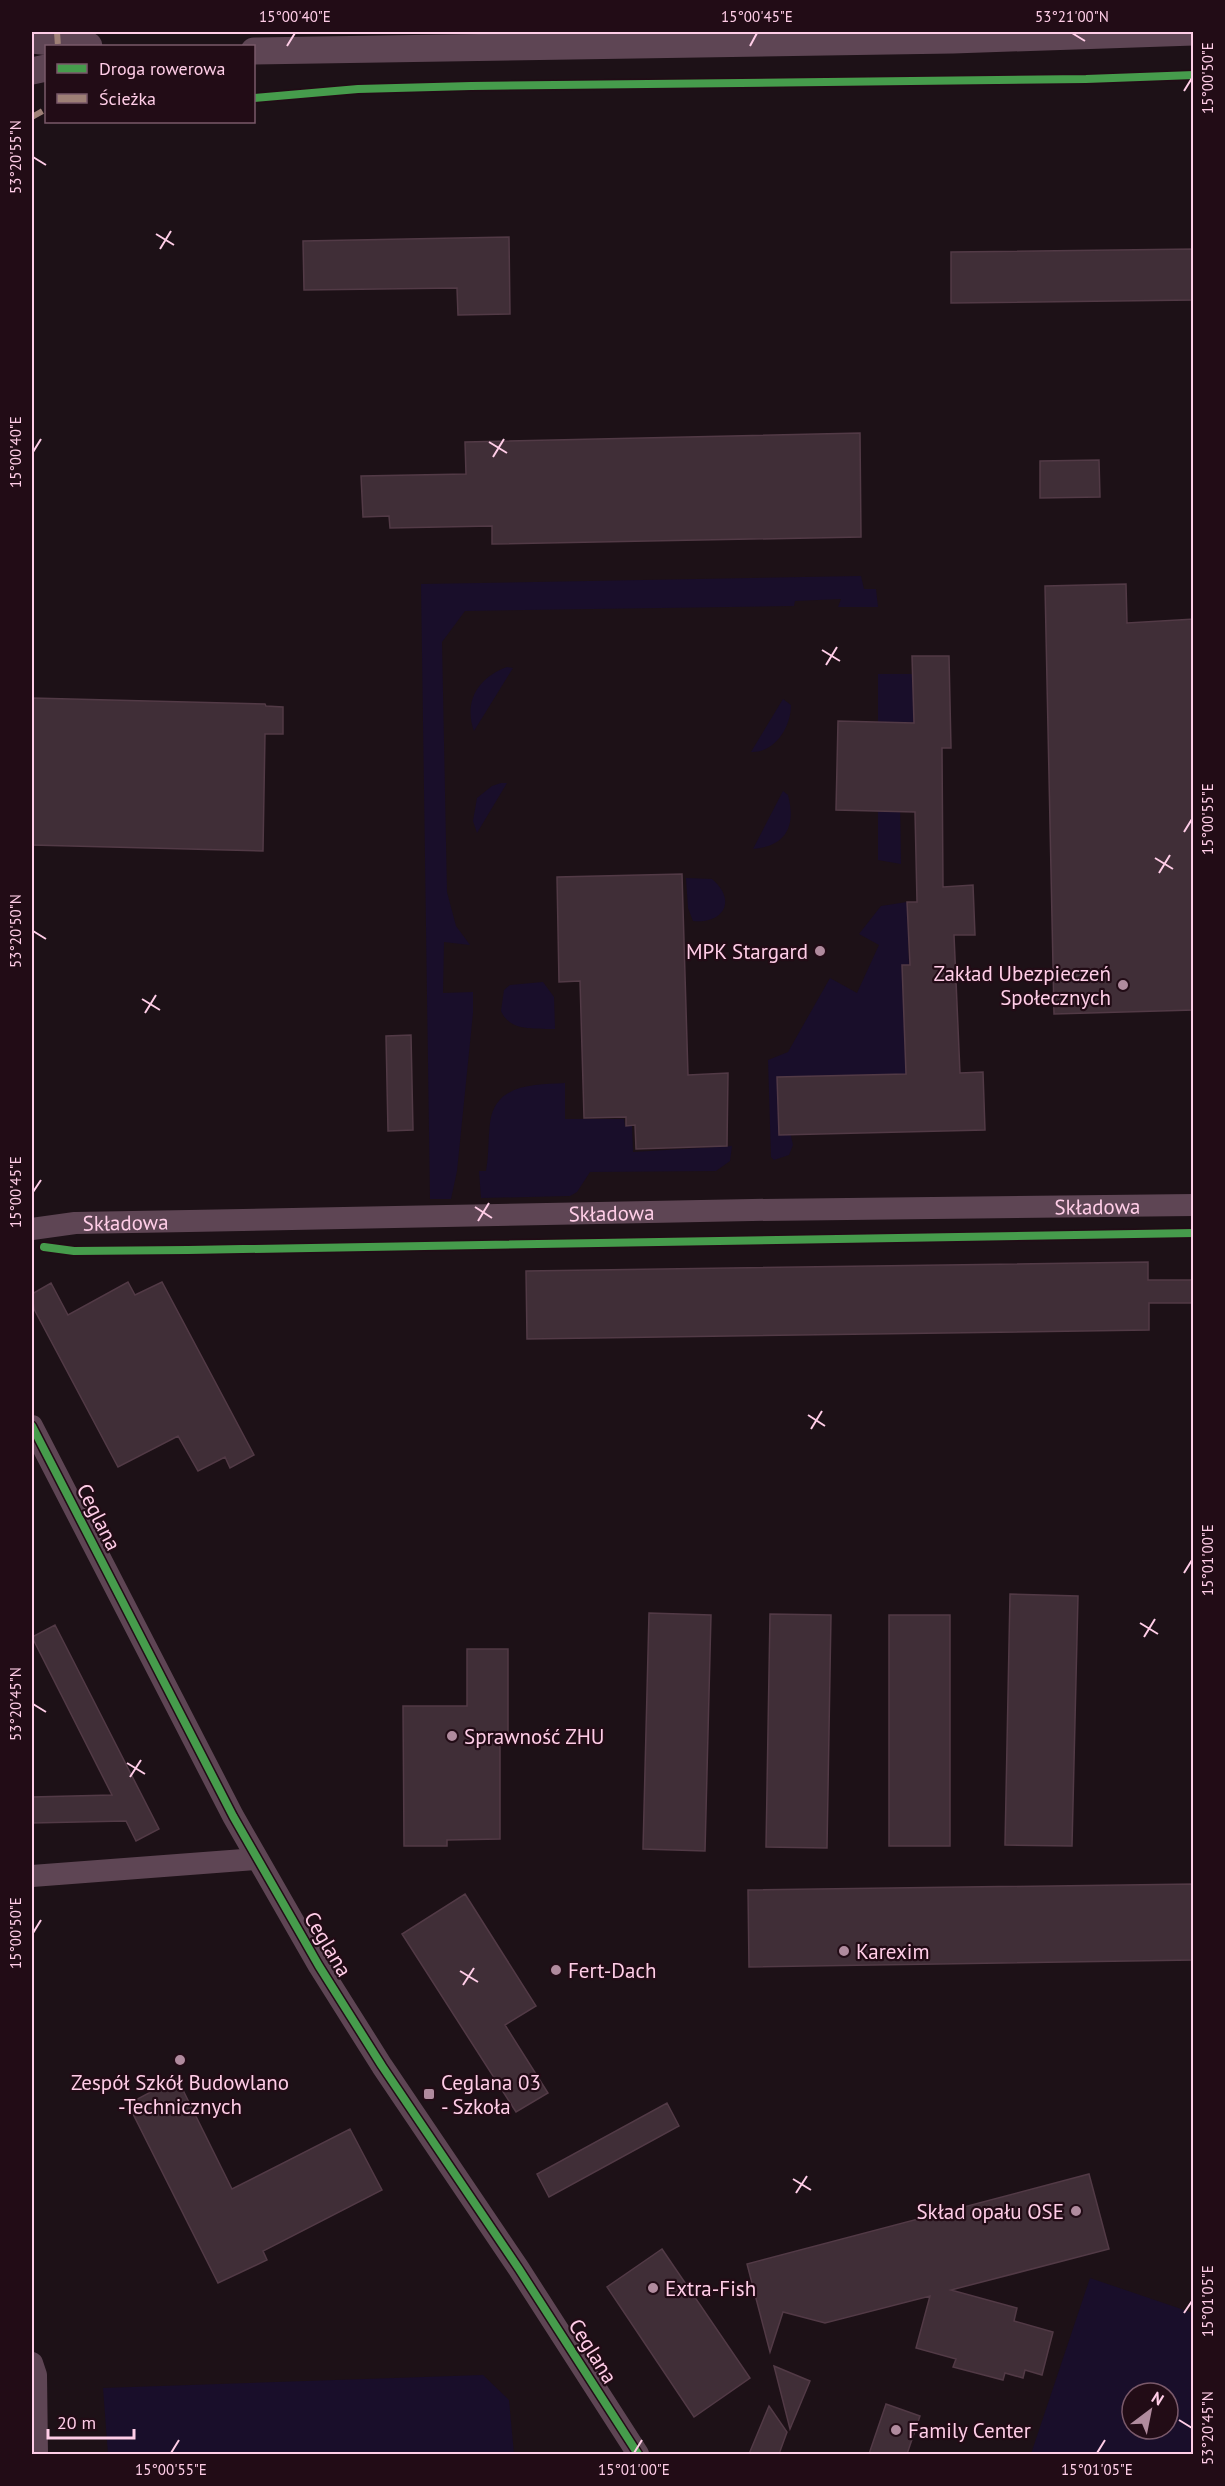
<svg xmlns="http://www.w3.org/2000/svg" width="1225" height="2486" font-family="'PT Sans',sans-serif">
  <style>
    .green { fill: #190e2a; fill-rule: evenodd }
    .building { fill: #402e37; stroke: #523a46; stroke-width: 1.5 }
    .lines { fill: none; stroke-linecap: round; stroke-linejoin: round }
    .minor { stroke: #5e4554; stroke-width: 22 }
    .tertiary { stroke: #5e4554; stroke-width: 27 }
    .quiet { stroke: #9e8076; stroke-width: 6; stroke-dasharray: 12 6; stroke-linecap: butt }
    .cycleway-casing { stroke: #220c16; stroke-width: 11 }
    .cycleway { stroke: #469c4c; stroke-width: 8 }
    .ticks { fill: none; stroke: #ffcde7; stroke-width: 2 }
    .poi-dot { fill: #b08b9e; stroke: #220c16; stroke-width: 2 }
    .labels { text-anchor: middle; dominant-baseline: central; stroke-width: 4.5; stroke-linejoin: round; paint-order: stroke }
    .poi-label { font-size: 21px; fill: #ffcde7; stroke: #220c16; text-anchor: start }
    .street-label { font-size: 21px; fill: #ffcde7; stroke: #220c16 }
    .neatline { fill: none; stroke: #ffcde7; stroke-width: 2 }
    .ticks-label { font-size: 15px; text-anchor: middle; fill: #ffcde7 }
  </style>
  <rect width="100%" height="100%" fill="#1d1117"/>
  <path class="green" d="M 861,576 L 864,589 L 876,589 L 878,607 L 838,607 L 841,599 L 795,601 L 794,606 L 465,611 L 442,642 L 447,892 L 456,926 L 470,945 L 444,942 L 443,993 L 473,992 L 473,1013 L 457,1171 L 451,1199 L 430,1199 L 421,584 Z
    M 507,667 L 513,668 L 474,731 C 463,701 479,677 507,667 Z
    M 878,674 L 913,674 L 914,722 L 878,733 Z
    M 783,699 L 791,705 C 791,727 775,753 751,752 Z
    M 501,783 L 507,783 L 477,833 L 473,821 L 477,798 L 492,786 Z
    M 783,791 L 788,795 C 796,825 787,846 753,849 Z
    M 900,799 L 901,864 L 878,860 L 878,804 Z
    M 686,878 L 712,879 C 737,900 724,924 693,921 L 688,908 Z
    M 907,902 L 909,965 L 902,966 L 906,1074 L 778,1077 L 793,1145 L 789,1155 L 774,1160 L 771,1157 L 768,1060 L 788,1052 L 830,978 L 857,993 L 879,945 L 859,934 L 881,906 Z
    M 543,982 L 554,997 L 555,1029 C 536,1028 510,1032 501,1011 L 504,990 L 510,985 Z
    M 565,1083 L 565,1119 L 624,1119 L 625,1126 L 632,1126 L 633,1152 L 732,1146 L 730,1161 L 716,1171 L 590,1172 L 577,1192 L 570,1196 L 481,1198 L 479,1171 L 486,1171 C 489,1155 488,1139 490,1123 C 495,1083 534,1085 565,1083 Z
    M 1090,2278 L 1193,2313 L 1192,2454 L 1031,2454 ZM 1132,2393 L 1168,2393 L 1168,2429 L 1132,2429 Z
    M 483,2375 L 509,2400 L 514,2454 L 108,2454 L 103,2388 Z"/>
  <path class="building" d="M 509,237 L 510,314 L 458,315 L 457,288 L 304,290 L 303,241 Z
    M 1194,249 L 1194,300 L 951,303 L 951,252 Z
    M 860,433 L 861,537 L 492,544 L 492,526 L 390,528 L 389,516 L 363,517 L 361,476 L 466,474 L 465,442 Z
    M 1099,460 L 1100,497 L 1040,498 L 1040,461 Z
    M 1126,584 L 1127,623 L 1194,619 L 1194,1010 L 1054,1014 L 1045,586 Z
    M 912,656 L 949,656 L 951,748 L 942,748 L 943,887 L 973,885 L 975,935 L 954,935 L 960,1073 L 983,1072 L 985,1130 L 779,1135 L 777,1077 L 906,1074 L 902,965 L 910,965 L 907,902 L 917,902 L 915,812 L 836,810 L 838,721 L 914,723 Z
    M 32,698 L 265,704 L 266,706 L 283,707 L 283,734 L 265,734 L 263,851 L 32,845 Z
    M 682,874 L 688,1075 L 728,1073 L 727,1146 L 636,1149 L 635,1125 L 626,1126 L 626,1117 L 584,1118 L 580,981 L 559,982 L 557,877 Z
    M 411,1035 L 413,1130 L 388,1131 L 386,1036 Z
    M 1148,1262 L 1148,1280 L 1194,1280 L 1194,1303 L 1149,1303 L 1149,1330 L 527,1339 L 526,1271 Z
    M 128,1282 L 135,1295 L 162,1282 L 254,1455 L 230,1468 L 225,1457 L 198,1471 L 178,1436 L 118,1467 L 34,1309 L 32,1294 L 51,1283 L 68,1315 Z
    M 1010,1594 L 1078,1596 L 1072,1846 L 1005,1845 Z
    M 649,1613 L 711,1615 L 705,1851 L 643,1849 Z
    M 770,1614 L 831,1615 L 827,1848 L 766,1847 Z
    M 889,1615 L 950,1615 L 950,1846 L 889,1846 Z
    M 55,1625 L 159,1829 L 136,1841 L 126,1821 L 32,1823 L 32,1797 L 112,1795 L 32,1637 Z
    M 467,1649 L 508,1649 L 508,1741 L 500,1739 L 500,1839 L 447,1840 L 447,1846 L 404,1846 L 403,1706 L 467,1706 Z
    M 1194,1884 L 1194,1960 L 749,1967 L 748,1890 Z
    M 465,1894 L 536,2006 L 505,2025 L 548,2093 L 516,2112 L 402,1934 Z
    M 177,2078 L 232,2189 L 350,2129 L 382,2190 L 263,2251 L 267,2260 L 218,2283 L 128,2104 Z
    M 667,2103 L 679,2126 L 549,2197 L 537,2174 Z
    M 1089,2174 L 1109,2249 L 951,2290 L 1017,2308 L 1014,2321 L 1053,2332 L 1042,2375 L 1025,2370 L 1023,2378 L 1005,2373 L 1003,2380 L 953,2367 L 956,2359 L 916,2348 L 930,2296 L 825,2323 L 783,2312 L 770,2352 L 747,2264 Z
    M 662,2249 L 750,2378 L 694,2417 L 607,2287 Z
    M 774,2366 L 810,2381 L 790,2429 Z
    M 886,2404 L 920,2416 L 907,2454 L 869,2454 Z
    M 769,2406 L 787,2432 L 779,2454 L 749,2454 Z"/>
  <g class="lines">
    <g class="minor">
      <path id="s1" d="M 32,1229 L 75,1223 L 189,1221 L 752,1210 L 1194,1205"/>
      <path d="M 32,1426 L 233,1816 L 319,1966 L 382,2066 L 519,2269 L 638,2454"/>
      <path d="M 32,1876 L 257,1859"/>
      <path d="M 32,2363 L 36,2375 L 37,2454"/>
    </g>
    <path class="tertiary" d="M 32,40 L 89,46
      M 254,51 L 953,40 L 1194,32
      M 32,71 L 46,68"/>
    <path class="quiet" d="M 57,32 L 58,46
      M 32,117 L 46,109"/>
    <defs>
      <path id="cycleway" d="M 254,98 L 358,89 L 471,86 L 1086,79 L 1194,75
        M 44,1247 L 74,1251 L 188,1250 L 1194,1233
        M 32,1426 L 233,1816 L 319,1966 L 382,2066 L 519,2269 L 638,2454"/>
    </defs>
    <use href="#cycleway" class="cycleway-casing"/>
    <use href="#cycleway" class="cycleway"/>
  </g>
  <path class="ticks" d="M 1072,33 L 1085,41M 287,46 L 295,33M 750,46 L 757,33M 1184,91 L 1192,78M 33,157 L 46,165M 156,234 L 174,245M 160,249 L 171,231M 489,442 L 507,453M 33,452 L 41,439M 493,457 L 504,439M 822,650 L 840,661M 826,665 L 837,647M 1184,832 L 1192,819M 1155,858 L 1173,869M 1159,873 L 1170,855M 33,931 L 46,939M 142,999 L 160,1010M 145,1013 L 156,995M 33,1192 L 41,1180M 475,1207 L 492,1218M 478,1221 L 489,1203M 808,1415 L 825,1426M 811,1429 L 822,1411M 1184,1573 L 1192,1560M 1140,1623 L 1158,1634M 1144,1637 L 1155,1619M 33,1704 L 46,1712M 127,1763 L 145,1774M 130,1777 L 141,1760M 33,1933 L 41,1920M 460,1971 L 478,1982M 463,1985 L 474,1968M 793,2179 L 811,2190M 796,2193 L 807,2176M 1184,2313 L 1192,2301M 1179,2420 L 1192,2428M 171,2453 L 179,2440M 634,2453 L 642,2440M 1097,2453 L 1105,2440"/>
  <g class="poi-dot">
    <circle cx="820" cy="951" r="6"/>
    <circle cx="1123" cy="985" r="6"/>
    <circle cx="452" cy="1736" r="6"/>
    <circle cx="844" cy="1951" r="6"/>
    <circle cx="556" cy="1970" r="6"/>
    <circle cx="180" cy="2060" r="6"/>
    <rect x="423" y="2088" width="12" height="12" rx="3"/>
    <circle cx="1076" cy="2211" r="6"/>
    <circle cx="653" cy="2288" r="6"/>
    <circle cx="896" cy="2430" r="6"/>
  </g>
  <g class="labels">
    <g class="poi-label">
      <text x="808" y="951" text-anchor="end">MPK Stargard</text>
      <text x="1111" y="973" text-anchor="end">Zakład Ubezpieczeń<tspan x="1111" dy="24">Społecznych</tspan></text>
      <text x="464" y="1736">Sprawność ZHU</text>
      <text x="856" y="1951">Karexim</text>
      <text x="568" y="1970">Fert-Dach</text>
      <text x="180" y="2082" text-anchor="middle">Zespół Szkół Budowlano<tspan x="180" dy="24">-Technicznych</tspan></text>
      <text x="441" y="2082">Ceglana 03<tspan x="441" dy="24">- Szkoła</tspan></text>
      <text x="1064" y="2211" text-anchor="end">Skład opału OSE</text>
      <text x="665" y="2288">Extra-Fish</text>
      <text x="908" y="2430">Family Center</text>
    </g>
    <g class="street-label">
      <text stroke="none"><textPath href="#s1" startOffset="1066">Składowa</textPath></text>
      <text stroke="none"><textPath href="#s1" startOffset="580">Składowa</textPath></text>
      <text stroke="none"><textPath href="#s1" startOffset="94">Składowa</textPath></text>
      <text transform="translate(99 1517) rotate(63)">Ceglana</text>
      <text transform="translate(328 1944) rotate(59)">Ceglana</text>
      <text transform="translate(593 2351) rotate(58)">Ceglana</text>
    </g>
  </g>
  <rect width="1225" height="2486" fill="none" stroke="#220c16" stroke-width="66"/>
  <rect x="45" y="45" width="210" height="78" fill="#220c16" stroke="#7a596a" stroke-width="1.5"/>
  <rect x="57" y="64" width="30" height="9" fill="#469c4c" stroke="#7a596a" stroke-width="1.5"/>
  <text x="99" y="75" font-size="18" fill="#ffcde7">Droga rowerowa</text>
  <rect x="57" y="94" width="30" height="9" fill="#9e8076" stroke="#7a596a" stroke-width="1.5"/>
  <text x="99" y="105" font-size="18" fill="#ffcde7">Ścieżka</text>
  <g transform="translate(1150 2411) rotate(32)"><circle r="28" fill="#220c16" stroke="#7a596a" stroke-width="1.5"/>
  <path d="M0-4.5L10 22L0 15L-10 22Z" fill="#b08b9e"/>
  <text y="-9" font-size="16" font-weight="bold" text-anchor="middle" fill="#ffcde7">N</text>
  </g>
  <path d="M48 2429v9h86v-9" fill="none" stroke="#ffcde7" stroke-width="3"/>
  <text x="57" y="2429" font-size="18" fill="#ffcde7" stroke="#220c16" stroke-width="4.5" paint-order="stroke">20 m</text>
  <rect x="33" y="33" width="1159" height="2420" class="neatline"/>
  <g class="ticks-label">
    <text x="295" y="22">15°00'40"E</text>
    <text x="757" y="22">15°00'45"E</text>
    <text x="1072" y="22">53°21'00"N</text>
    <text transform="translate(1208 78) rotate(-90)" y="5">15°00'50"E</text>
    <text transform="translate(16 157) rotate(-90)" y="5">53°20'55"N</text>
    <text transform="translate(16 452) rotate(-90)" y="5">15°00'40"E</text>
    <text transform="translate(1208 819) rotate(-90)" y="5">15°00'55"E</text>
    <text transform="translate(16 931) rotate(-90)" y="5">53°20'50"N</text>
    <text transform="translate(16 1192) rotate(-90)" y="5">15°00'45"E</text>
    <text transform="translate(1208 1560) rotate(-90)" y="5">15°01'00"E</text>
    <text transform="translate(16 1704) rotate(-90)" y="5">53°20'45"N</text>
    <text transform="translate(16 1933) rotate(-90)" y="5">15°00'50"E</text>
    <text transform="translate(1208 2301) rotate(-90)" y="5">15°01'05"E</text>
    <text transform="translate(1208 2428) rotate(-90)" y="5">53°20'45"N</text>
    <text x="171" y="2475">15°00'55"E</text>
    <text x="634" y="2475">15°01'00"E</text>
    <text x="1097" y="2475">15°01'05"E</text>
  </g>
</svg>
